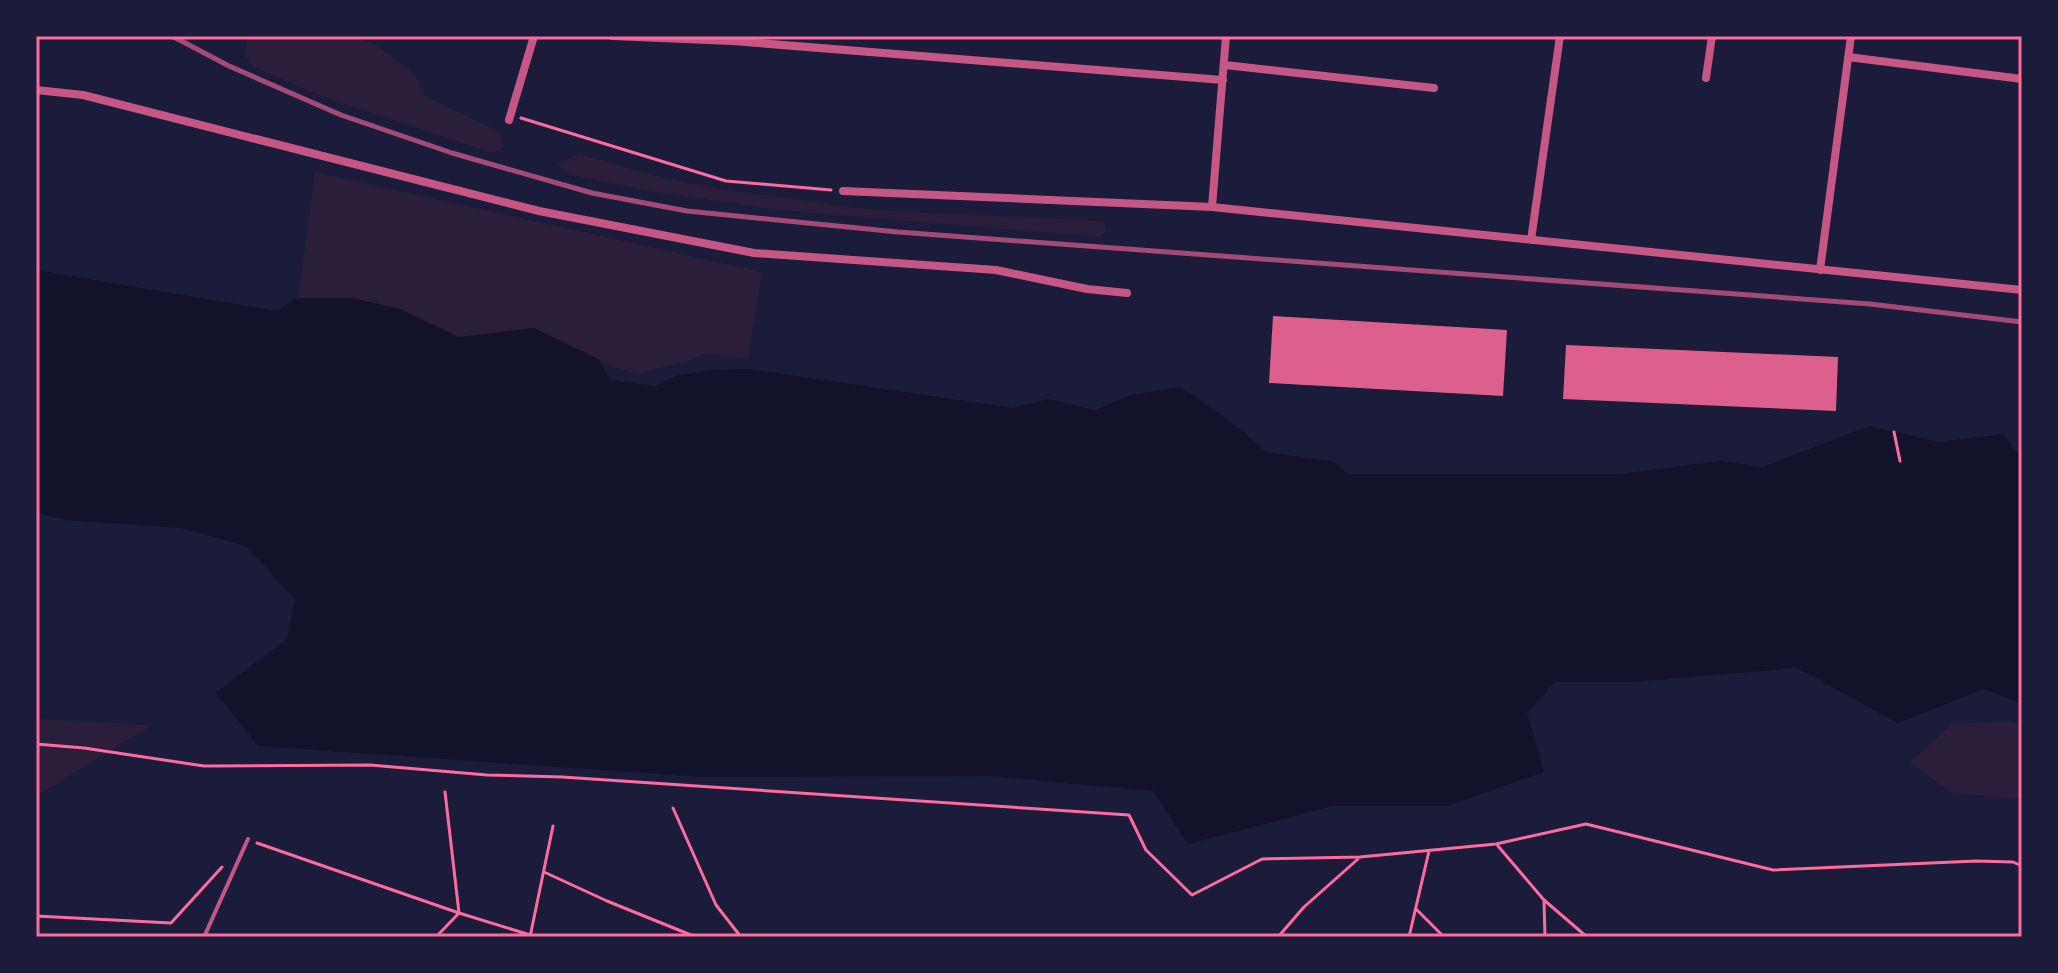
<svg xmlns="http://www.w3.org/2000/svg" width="2058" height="973" font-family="'Open Sans',sans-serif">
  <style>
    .green { fill: #2a1e3b }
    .water { fill: #12122b }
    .building { fill: #dd5f8e }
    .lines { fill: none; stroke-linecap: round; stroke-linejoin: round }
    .path { stroke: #ff6b9d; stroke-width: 3 }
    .service { stroke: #c65784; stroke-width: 4 }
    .minor { stroke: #c65784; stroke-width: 8 }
    .rail { stroke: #a44b75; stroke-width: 5 }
    .neatline { fill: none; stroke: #ff6b9d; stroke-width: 3 }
  </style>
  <rect width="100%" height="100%" fill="#1b1b3a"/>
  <path class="green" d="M 250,36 L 353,36 L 377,45 L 415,75 L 426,97 L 500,132 L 503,148 L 493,153 L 326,98 L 252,66 L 245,55 L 247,38 Z
    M 579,154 L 667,179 L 726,190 L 874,210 L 1103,221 L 1107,230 L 1099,237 L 778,210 L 655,192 L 571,175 L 556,164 Z
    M 315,172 L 762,272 L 748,358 L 704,354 L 684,362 L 637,374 L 612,366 L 534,328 L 457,339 L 400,309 L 352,298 L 298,298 Z
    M 36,719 L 152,725 L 36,796 Z
    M 2011,721 L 2022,725 L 2022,799 L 1953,793 L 1910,763 L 1951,724 Z"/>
  <path class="water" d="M 36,270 L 277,311 L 298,298 L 352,298 L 400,309 L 459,337 L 534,328 L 598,359 L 611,380 L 655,386 L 676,376 L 708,370 L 748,369 L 1013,408 L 1048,399 L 1095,410 L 1131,395 L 1181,387 L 1239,428 L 1266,452 L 1335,462 L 1347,474 L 1621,474 L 1720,461 L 1763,467 L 1869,426 L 1939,442 L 2004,434 L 2015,451 L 2022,453 L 2022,704 L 1984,689 L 1898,723 L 1797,668 L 1633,682 L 1555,682 L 1527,713 L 1544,772 L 1447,806 L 1333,806 L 1188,844 L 1153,791 L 990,776 L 703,777 L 258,746 L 216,693 L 287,639 L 295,600 L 246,546 L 181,528 L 67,520 L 36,513 Z"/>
  <path class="building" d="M 1273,316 L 1507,330 L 1503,396 L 1269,383 Z
    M 1566,345 L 1838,357 L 1836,411 L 1563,399 Z"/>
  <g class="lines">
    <path class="path" d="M 36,63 L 37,76
      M 521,118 L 726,181 L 831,190
      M 1894,432 L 1900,461
      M 36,744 L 84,748 L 204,766 L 370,765 L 487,775 L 562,777 L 1129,815 L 1146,850 L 1192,895 L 1262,859 L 1360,857 L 1496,844 L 1586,824 L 1773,870 L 1976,861 L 2013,862 L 2022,866
      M 673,808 L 716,905 L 741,937
      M 257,843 L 459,913 L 530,935
      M 1498,846 L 1544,900 L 1587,937
      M 544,872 L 607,901 L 691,935 L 703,937
      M 1544,901 L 1545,937
      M 1416,909 L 1444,937
      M 36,916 L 171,923 L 222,867
      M 436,937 L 459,913 L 445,792
      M 530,937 L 553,826
      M 1278,937 L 1304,907 L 1358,859
      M 1409,937 L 1429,851"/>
    <path class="service" d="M 204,937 L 248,839"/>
    <path class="minor" d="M 612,36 L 732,41 L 1223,80
      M 1848,57 L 2022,79
      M 1225,65 L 1434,88
      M 1706,78 L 1712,36
      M 36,90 L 83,95 L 539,211 L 754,253 L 996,270 L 1087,289 L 1127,293
      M 509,120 L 534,36
      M 843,191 L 1212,207 L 2022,290
      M 1212,207 L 1226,36
      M 1531,240 L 1560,36
      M 1820,270 L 1851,36"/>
    <path class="rail" d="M 172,36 L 229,66 L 341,115 L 452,153 L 592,193 L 687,211 L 898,232 L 1870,304 L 2022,322"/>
  </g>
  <rect width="2058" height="973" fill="none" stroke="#1b1b3a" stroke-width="76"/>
  <rect x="38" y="38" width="1982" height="897" class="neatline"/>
</svg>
